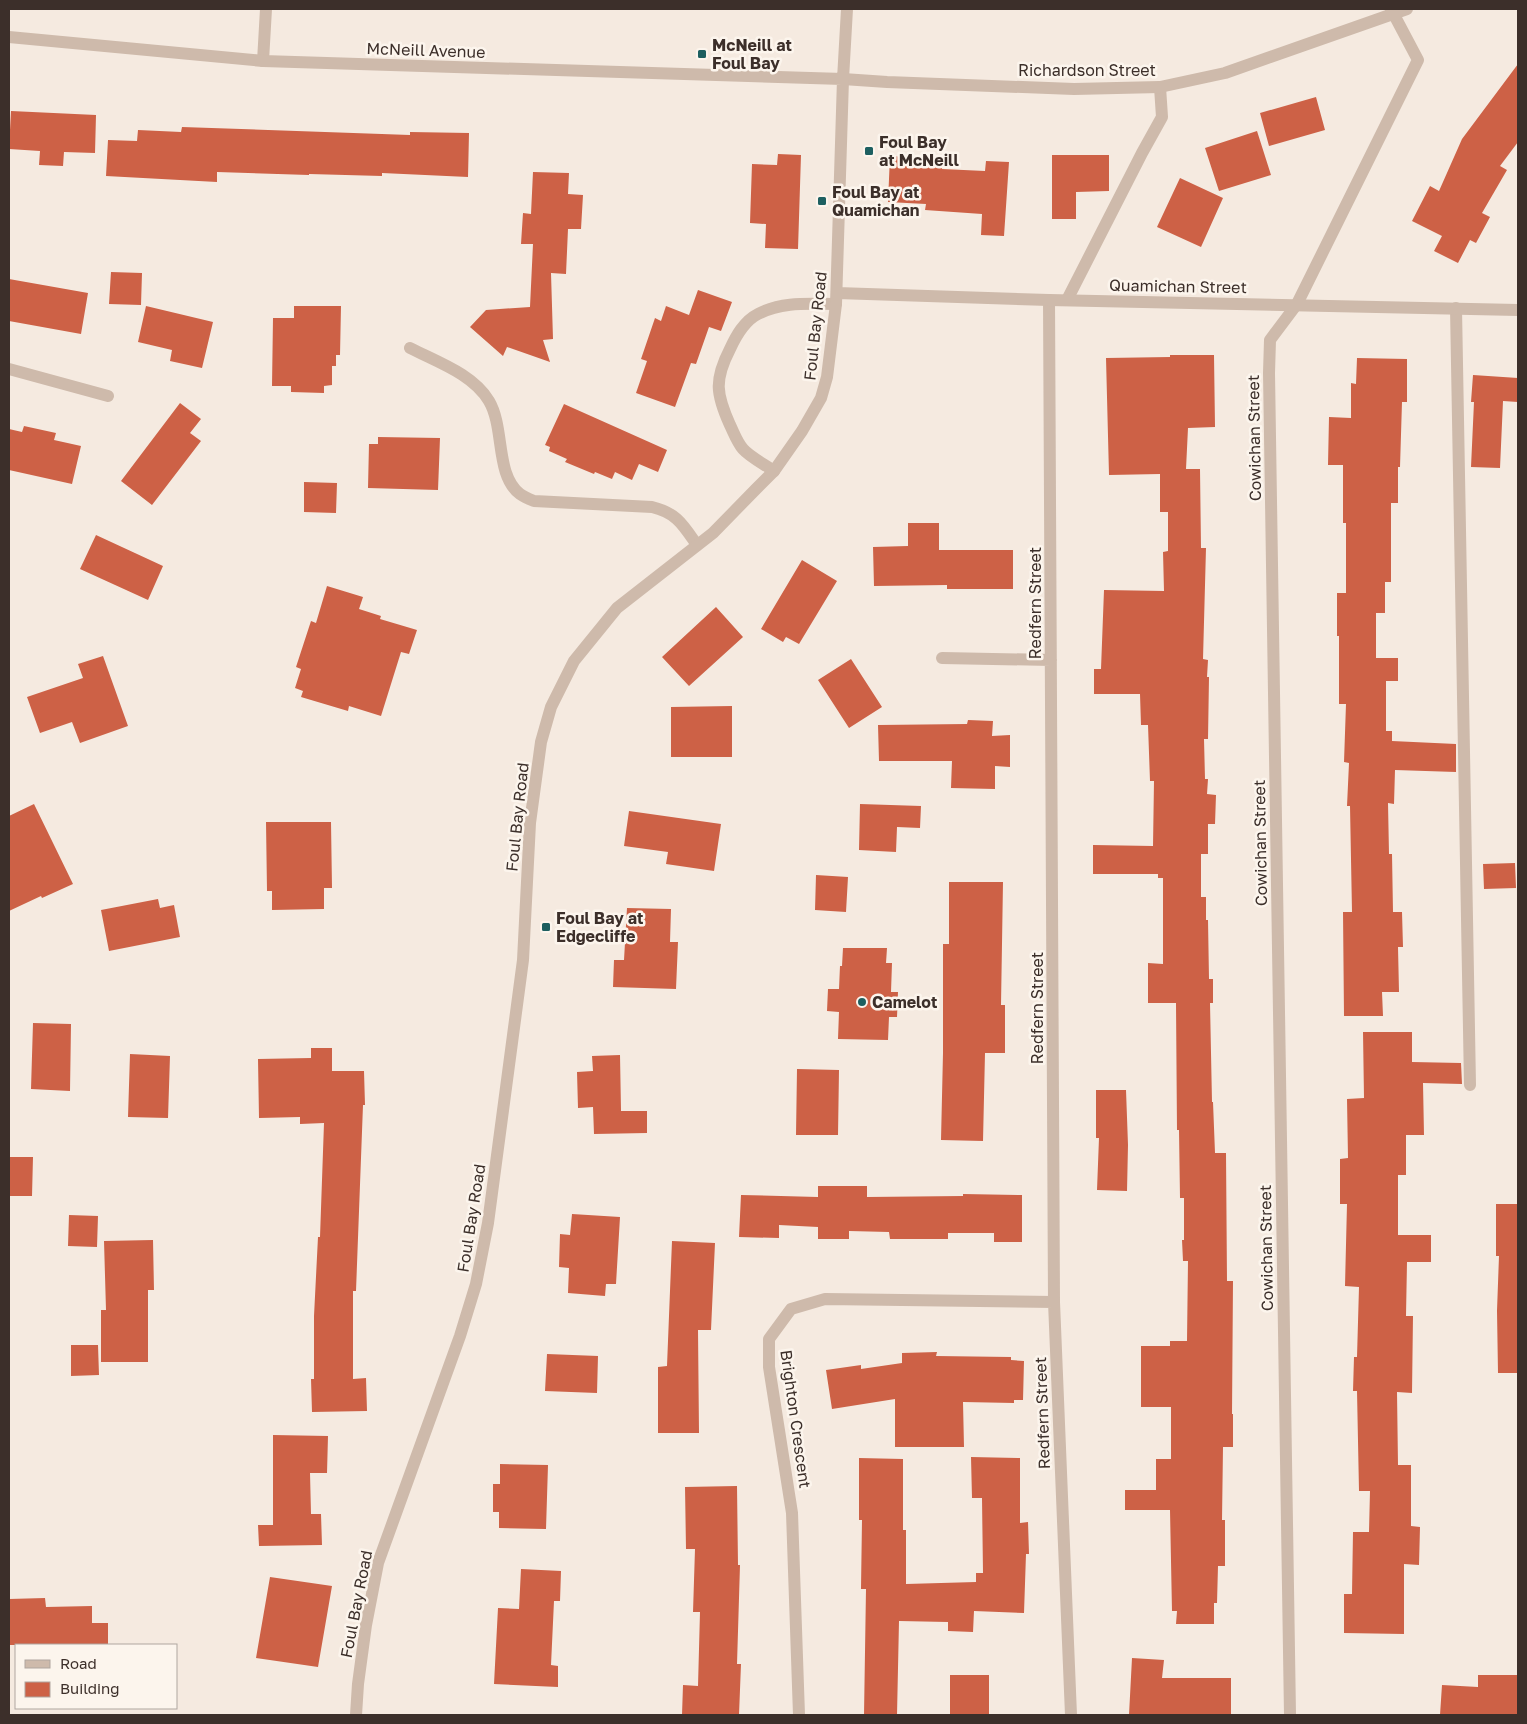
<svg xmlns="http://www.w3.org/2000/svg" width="1527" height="1724" font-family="'Golos Text',sans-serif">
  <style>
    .building { fill: #cd6146 }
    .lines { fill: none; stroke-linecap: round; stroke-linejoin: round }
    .service { stroke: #cebaab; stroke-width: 12 }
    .minor { stroke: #cebaab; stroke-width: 12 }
    .tertiary { stroke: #cebaab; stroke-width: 12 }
    .poi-dot { fill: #1d5f60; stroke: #fcf5ed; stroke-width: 2 }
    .labels { text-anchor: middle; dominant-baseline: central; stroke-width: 5; stroke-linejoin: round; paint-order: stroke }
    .poi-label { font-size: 16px; font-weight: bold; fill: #3c2f2a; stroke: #fcf5ed; text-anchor: start }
    .street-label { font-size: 16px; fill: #3c2f2a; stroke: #fcf5ed }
  </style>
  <rect width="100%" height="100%" fill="#f5eae0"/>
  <path class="building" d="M 1518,64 L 1518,142 L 1500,166 L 1507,170 L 1482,213 L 1490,217 L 1476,243 L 1470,240 L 1458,263 L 1434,251 L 1442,236 L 1412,221 L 1430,186 L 1439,191 L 1462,139 Z
    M 1316,97 L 1325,130 L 1269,146 L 1260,113 Z
    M 11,111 L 96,115 L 95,153 L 64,152 L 63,166 L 39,165 L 40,151 L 9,149 Z
    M 182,127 L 410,135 L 410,132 L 469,133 L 468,177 L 382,173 L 382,176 L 309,174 L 309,175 L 217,172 L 217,182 L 106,176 L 108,140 L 137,141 L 138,130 L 181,132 Z
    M 1257,131 L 1271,175 L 1219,191 L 1205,148 Z
    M 778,154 L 801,155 L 798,249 L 765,248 L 766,224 L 750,223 L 752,164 L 777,165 Z
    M 1052,155 L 1109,155 L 1109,191 L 1076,192 L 1076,219 L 1052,219 Z
    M 890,156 L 942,159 L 942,169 L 985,171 L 986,161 L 1009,162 L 1004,236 L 981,235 L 982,214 L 925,210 L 926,204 L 888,202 Z
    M 533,172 L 569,173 L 568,194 L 583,195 L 581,229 L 568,229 L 566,274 L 551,273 L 553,339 L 543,340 L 550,362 L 507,347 L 503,356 L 470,327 L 486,310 L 530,307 L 533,244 L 521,244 L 523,213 L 531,214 Z
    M 1180,178 L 1223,198 L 1201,247 L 1157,227 Z
    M 111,272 L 142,273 L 141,305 L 109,304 Z
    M 9,279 L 88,293 L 81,334 L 9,321 Z
    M 698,290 L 732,302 L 721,331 L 709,327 L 696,364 L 691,363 L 675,407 L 636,393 L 647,361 L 641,359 L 655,318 L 661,321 L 666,306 L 689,315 Z
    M 146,306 L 213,322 L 202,368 L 170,361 L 172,350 L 138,342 Z
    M 294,306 L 341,306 L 340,355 L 336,355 L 336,366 L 332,366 L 332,385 L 324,386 L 324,393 L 291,392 L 291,386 L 272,386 L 273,318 L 294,318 Z
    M 1170,355 L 1214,355 L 1215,427 L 1188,428 L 1186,469 L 1200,469 L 1201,548 L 1206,548 L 1203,659 L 1208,660 L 1207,677 L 1209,677 L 1208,739 L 1204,739 L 1205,779 L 1208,779 L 1207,794 L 1216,795 L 1215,824 L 1208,824 L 1208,854 L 1201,854 L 1201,897 L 1206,897 L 1206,920 L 1208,920 L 1209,979 L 1213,979 L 1213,1003 L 1210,1003 L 1212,1102 L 1213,1102 L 1215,1153 L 1226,1153 L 1227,1281 L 1233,1281 L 1232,1414 L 1233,1414 L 1233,1447 L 1223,1447 L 1222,1520 L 1225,1520 L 1225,1566 L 1218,1566 L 1217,1603 L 1214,1603 L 1214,1624 L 1176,1624 L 1177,1611 L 1172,1611 L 1170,1510 L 1125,1510 L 1125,1490 L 1156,1490 L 1156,1459 L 1171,1459 L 1171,1407 L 1141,1407 L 1141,1346 L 1170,1346 L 1170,1341 L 1187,1341 L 1188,1261 L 1183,1261 L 1182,1240 L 1184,1240 L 1184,1198 L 1180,1198 L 1179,1130 L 1177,1130 L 1176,1003 L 1148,1003 L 1148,963 L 1163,964 L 1163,878 L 1158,878 L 1158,874 L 1093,874 L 1093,845 L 1153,846 L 1154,781 L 1150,781 L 1148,725 L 1141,725 L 1140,694 L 1094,694 L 1094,669 L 1101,669 L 1104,590 L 1164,591 L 1163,552 L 1168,551 L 1168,512 L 1160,512 L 1160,474 L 1109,475 L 1106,358 L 1170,357 Z
    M 1357,358 L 1407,359 L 1407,402 L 1402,402 L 1400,467 L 1398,467 L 1398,503 L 1391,503 L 1391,582 L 1385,582 L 1385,613 L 1376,613 L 1376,658 L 1398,658 L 1398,681 L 1386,681 L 1386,731 L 1392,731 L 1392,741 L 1456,744 L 1456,772 L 1395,770 L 1394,804 L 1388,803 L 1389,854 L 1392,854 L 1393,912 L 1402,912 L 1403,947 L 1398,947 L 1399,992 L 1382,992 L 1383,1016 L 1344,1016 L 1343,912 L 1352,912 L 1350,806 L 1347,806 L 1349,763 L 1344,762 L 1346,704 L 1339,704 L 1339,636 L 1337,636 L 1337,593 L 1346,593 L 1346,523 L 1343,523 L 1343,465 L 1328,465 L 1329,417 L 1351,418 L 1351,383 L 1356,384 Z
    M 1473,375 L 1518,378 L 1518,402 L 1503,401 L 1500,468 L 1471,467 L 1474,402 L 1471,402 Z
    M 180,403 L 201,419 L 190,433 L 201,441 L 152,505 L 121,481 Z
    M 564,404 L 667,450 L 658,472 L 639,464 L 632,480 L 615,472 L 612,479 L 595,472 L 594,474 L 565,462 L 567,459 L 549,451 L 550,447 L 545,445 Z
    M 24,426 L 56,433 L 54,440 L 81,446 L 72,484 L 9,470 L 9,429 L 22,432 Z
    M 378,437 L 440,438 L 438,490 L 368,488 L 369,444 L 378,444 Z
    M 304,482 L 337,483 L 336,513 L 304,512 Z
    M 908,523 L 939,523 L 939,550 L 1013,550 L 1013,589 L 947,589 L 947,585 L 874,586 L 873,547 L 908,546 Z
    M 96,535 L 163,566 L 148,600 L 80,569 Z
    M 802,560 L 837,581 L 799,644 L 786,637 L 783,642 L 761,629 Z
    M 327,586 L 363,597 L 359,609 L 381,616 L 380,619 L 417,630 L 409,654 L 401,652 L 381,716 L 349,706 L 348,711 L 301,697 L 303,691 L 295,688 L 301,669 L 296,667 L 311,621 L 316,623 Z
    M 716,607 L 743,637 L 689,686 L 662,657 Z
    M 103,656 L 128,726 L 80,743 L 72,722 L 40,733 L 27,697 L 83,678 L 78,664 Z
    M 851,659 L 882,707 L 849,728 L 818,680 Z
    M 732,706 L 732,757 L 671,757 L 671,707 Z
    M 968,720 L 993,721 L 992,736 L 1010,735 L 1010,767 L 995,766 L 995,789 L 951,788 L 952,761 L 879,761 L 878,725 L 967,724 Z
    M 34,804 L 73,884 L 42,898 L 41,896 L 9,911 L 9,816 Z
    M 860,804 L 921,806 L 920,828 L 897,827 L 896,852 L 859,850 Z
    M 629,811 L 721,824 L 714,871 L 666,864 L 668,852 L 624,846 Z
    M 266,822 L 331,822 L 332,888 L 324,888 L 324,909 L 272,910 L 272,891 L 267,891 Z
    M 1515,863 L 1516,888 L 1484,889 L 1483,864 Z
    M 816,875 L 848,877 L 846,912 L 815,910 Z
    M 949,882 L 1003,882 L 1001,1005 L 1005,1005 L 1005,1053 L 985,1053 L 983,1141 L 941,1140 L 943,1053 L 943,944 L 949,944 Z
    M 158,899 L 160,908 L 174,905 L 180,937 L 109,951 L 101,910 Z
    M 627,908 L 671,909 L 670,942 L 678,942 L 676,989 L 613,987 L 614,960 L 624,960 Z
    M 843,948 L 887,948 L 886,963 L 892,963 L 891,992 L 898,992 L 897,1017 L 889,1017 L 888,1040 L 838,1039 L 839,1012 L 827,1011 L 828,989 L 839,989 L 840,966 L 842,966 Z
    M 33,1023 L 71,1024 L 70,1091 L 31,1089 Z
    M 1363,1032 L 1412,1032 L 1412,1062 L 1461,1063 L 1462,1084 L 1423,1083 L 1424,1135 L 1406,1135 L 1406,1175 L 1398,1175 L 1398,1235 L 1431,1235 L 1431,1262 L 1407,1262 L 1406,1316 L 1413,1316 L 1412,1393 L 1397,1392 L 1398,1465 L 1411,1465 L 1411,1526 L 1420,1527 L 1419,1565 L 1404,1564 L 1404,1634 L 1344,1633 L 1344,1594 L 1352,1594 L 1353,1532 L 1369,1532 L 1370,1491 L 1359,1491 L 1357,1391 L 1353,1391 L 1354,1357 L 1357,1357 L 1359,1287 L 1345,1286 L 1347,1204 L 1340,1204 L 1340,1159 L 1348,1158 L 1347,1099 L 1364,1098 Z
    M 311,1048 L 332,1048 L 332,1071 L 364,1071 L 365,1105 L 363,1105 L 356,1291 L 353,1291 L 353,1379 L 366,1378 L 367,1411 L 312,1412 L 311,1379 L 314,1379 L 314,1316 L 318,1237 L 320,1237 L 324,1123 L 300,1124 L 300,1117 L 259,1118 L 258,1059 L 311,1058 Z
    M 130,1054 L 170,1056 L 168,1118 L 128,1117 Z
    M 620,1055 L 621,1111 L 647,1111 L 647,1133 L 594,1134 L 593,1107 L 578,1108 L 577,1072 L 593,1071 L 592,1056 Z
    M 797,1069 L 839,1070 L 838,1135 L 796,1135 Z
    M 1096,1090 L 1126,1090 L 1128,1145 L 1127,1191 L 1097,1190 L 1099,1138 L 1096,1138 Z
    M 9,1157 L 33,1157 L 32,1196 L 9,1196 Z
    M 818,1186 L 867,1186 L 867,1197 L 963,1196 L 963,1194 L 1022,1195 L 1022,1242 L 994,1242 L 994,1233 L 948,1233 L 948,1239 L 890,1239 L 889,1232 L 849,1231 L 849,1239 L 818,1239 L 818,1227 L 779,1225 L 779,1238 L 739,1237 L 741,1195 L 818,1197 Z
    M 1496,1204 L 1518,1204 L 1518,1373 L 1498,1373 L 1497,1311 L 1499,1256 L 1496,1256 Z
    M 572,1214 L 620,1217 L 616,1284 L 606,1284 L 605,1296 L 568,1293 L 569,1268 L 559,1267 L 560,1234 L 570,1235 Z
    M 69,1215 L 98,1216 L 97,1247 L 68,1246 Z
    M 153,1240 L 154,1290 L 148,1290 L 148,1362 L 101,1362 L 101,1310 L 106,1310 L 104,1241 Z
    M 672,1241 L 715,1243 L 711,1330 L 698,1330 L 699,1433 L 658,1433 L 658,1367 L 667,1366 Z
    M 71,1345 L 98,1345 L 99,1375 L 71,1376 Z
    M 937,1352 L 936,1356 L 1011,1357 L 1011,1360 L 1024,1361 L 1023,1400 L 1014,1400 L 1014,1403 L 963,1402 L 964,1447 L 895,1447 L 895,1399 L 832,1409 L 826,1370 L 861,1365 L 861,1369 L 902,1363 L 902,1353 Z
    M 547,1354 L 598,1356 L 597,1393 L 545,1391 Z
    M 273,1435 L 328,1436 L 327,1473 L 310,1473 L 311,1514 L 321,1514 L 322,1545 L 259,1546 L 258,1525 L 273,1525 Z
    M 971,1457 L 1020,1458 L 1020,1523 L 1028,1522 L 1029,1554 L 1026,1554 L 1024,1613 L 974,1611 L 973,1632 L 948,1631 L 948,1622 L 899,1621 L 897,1715 L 864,1715 L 866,1589 L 861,1589 L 862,1520 L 859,1520 L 859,1458 L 903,1459 L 903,1530 L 906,1530 L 906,1584 L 976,1582 L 976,1573 L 983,1573 L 982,1498 L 972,1498 Z
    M 500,1464 L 548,1465 L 546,1529 L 499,1528 L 499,1512 L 493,1512 L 493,1484 L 500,1484 Z
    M 737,1486 L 738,1565 L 740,1565 L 737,1664 L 741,1664 L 739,1715 L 682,1715 L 683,1685 L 698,1686 L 700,1612 L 693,1612 L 695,1549 L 686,1549 L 685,1487 Z
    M 521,1569 L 561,1571 L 560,1601 L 554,1601 L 551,1665 L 558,1666 L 558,1687 L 494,1684 L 498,1608 L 519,1609 Z
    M 270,1577 L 332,1586 L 318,1667 L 256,1658 Z
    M 45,1598 L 46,1607 L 92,1606 L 92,1623 L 108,1623 L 108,1645 L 9,1645 L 9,1599 Z
    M 1132,1658 L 1164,1660 L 1162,1678 L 1231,1678 L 1231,1715 L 1129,1715 Z
    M 950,1675 L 989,1675 L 989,1715 L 950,1715 Z
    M 1478,1675 L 1518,1675 L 1518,1715 L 1440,1715 L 1442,1685 L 1478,1687 Z"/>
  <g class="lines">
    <path class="service" d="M 1067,300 L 1142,153 L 1162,117 L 1160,87
      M 1456,308 L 1470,1085
      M 774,471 C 764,464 750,457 743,449 C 737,442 734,433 730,425 C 716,394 714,380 730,349 C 736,336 744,321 758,314 C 782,301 810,304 836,304"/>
    <path class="minor" d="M 263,61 L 266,9
      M 843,79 L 887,82 L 1074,89 L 1160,87 L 1225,73 L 1407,9
      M 1049,300 L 1054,1302 L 1071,1715
      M 410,348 C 437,362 473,374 489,401 C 505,428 495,475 520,494 C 524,497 529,499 534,501 L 652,507 C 677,513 683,525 697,545
      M 9,369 L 108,396
      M 942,658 L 1051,660
      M 799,1715 L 792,1513 L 769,1367 L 769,1339 L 791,1309 L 825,1299 L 1054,1302
      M 1290,1715 L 1269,373 L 1270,340 L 1297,304 L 1418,60 L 1391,9"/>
    <path class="tertiary" d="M 9,37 L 263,61 L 843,79
      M 837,293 L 1049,300 L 1518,310
      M 356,1715 L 358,1684 L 366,1625 L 378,1563 L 460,1336 L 476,1284 L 488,1223 L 523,960 L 530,823 L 541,742 L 551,707 L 574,661 L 617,608 L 713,533 L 756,489 L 774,471 L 802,431 L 821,398 L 827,377 L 836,304 L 843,79 L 847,9"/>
  </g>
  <g class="poi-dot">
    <rect x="697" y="49" width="10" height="10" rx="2.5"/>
    <rect x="864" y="146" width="10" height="10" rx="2.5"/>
    <rect x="817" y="196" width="10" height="10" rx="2.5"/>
    <rect x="541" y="922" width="10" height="10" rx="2.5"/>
    <circle cx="862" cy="1002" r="5"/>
  </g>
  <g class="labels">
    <g class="poi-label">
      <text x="712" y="45">McNeill at<tspan x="712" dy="18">Foul Bay</tspan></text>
      <text x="879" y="142">Foul Bay<tspan x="879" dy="18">at McNeill</tspan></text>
      <text x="832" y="192">Foul Bay at<tspan x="832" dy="18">Quamichan</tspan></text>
      <text x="556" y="918">Foul Bay at<tspan x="556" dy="18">Edgecliffe</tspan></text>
      <text x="872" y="1002">Camelot</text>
    </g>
    <g class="street-label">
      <text transform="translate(426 50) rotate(2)">McNeill Avenue</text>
      <text x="1087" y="70">Richardson Street</text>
      <text transform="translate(1178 286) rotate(1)">Quamichan Street</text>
      <text transform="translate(815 326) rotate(-84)">Foul Bay Road</text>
      <text transform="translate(1254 438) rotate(-91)">Cowichan Street</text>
      <text transform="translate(1035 603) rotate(-90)">Redfern Street</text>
      <text transform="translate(517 817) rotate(-84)">Foul Bay Road</text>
      <text transform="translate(1260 843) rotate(-91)">Cowichan Street</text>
      <text transform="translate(1037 1008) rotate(-90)">Redfern Street</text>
      <text transform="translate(471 1218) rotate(-81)">Foul Bay Road</text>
      <text transform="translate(1266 1248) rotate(-91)">Cowichan Street</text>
      <text transform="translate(1042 1413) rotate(-92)">Redfern Street</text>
      <text transform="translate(796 1419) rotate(82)">Brighton Crescent</text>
      <text transform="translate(356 1604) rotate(-79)">Foul Bay Road</text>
    </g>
  </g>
  <rect width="1527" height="1724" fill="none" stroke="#3c2f2a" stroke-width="20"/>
  <rect x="15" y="1644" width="162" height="65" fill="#fcf5ed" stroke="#afa69f"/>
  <rect x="25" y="1660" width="25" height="8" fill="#cebaab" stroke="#afa69f"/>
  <text x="60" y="1669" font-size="15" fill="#3c2f2a">Road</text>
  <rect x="25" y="1682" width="25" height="15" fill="#cd6146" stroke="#afa69f"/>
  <text x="60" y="1694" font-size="15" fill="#3c2f2a">Building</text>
</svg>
